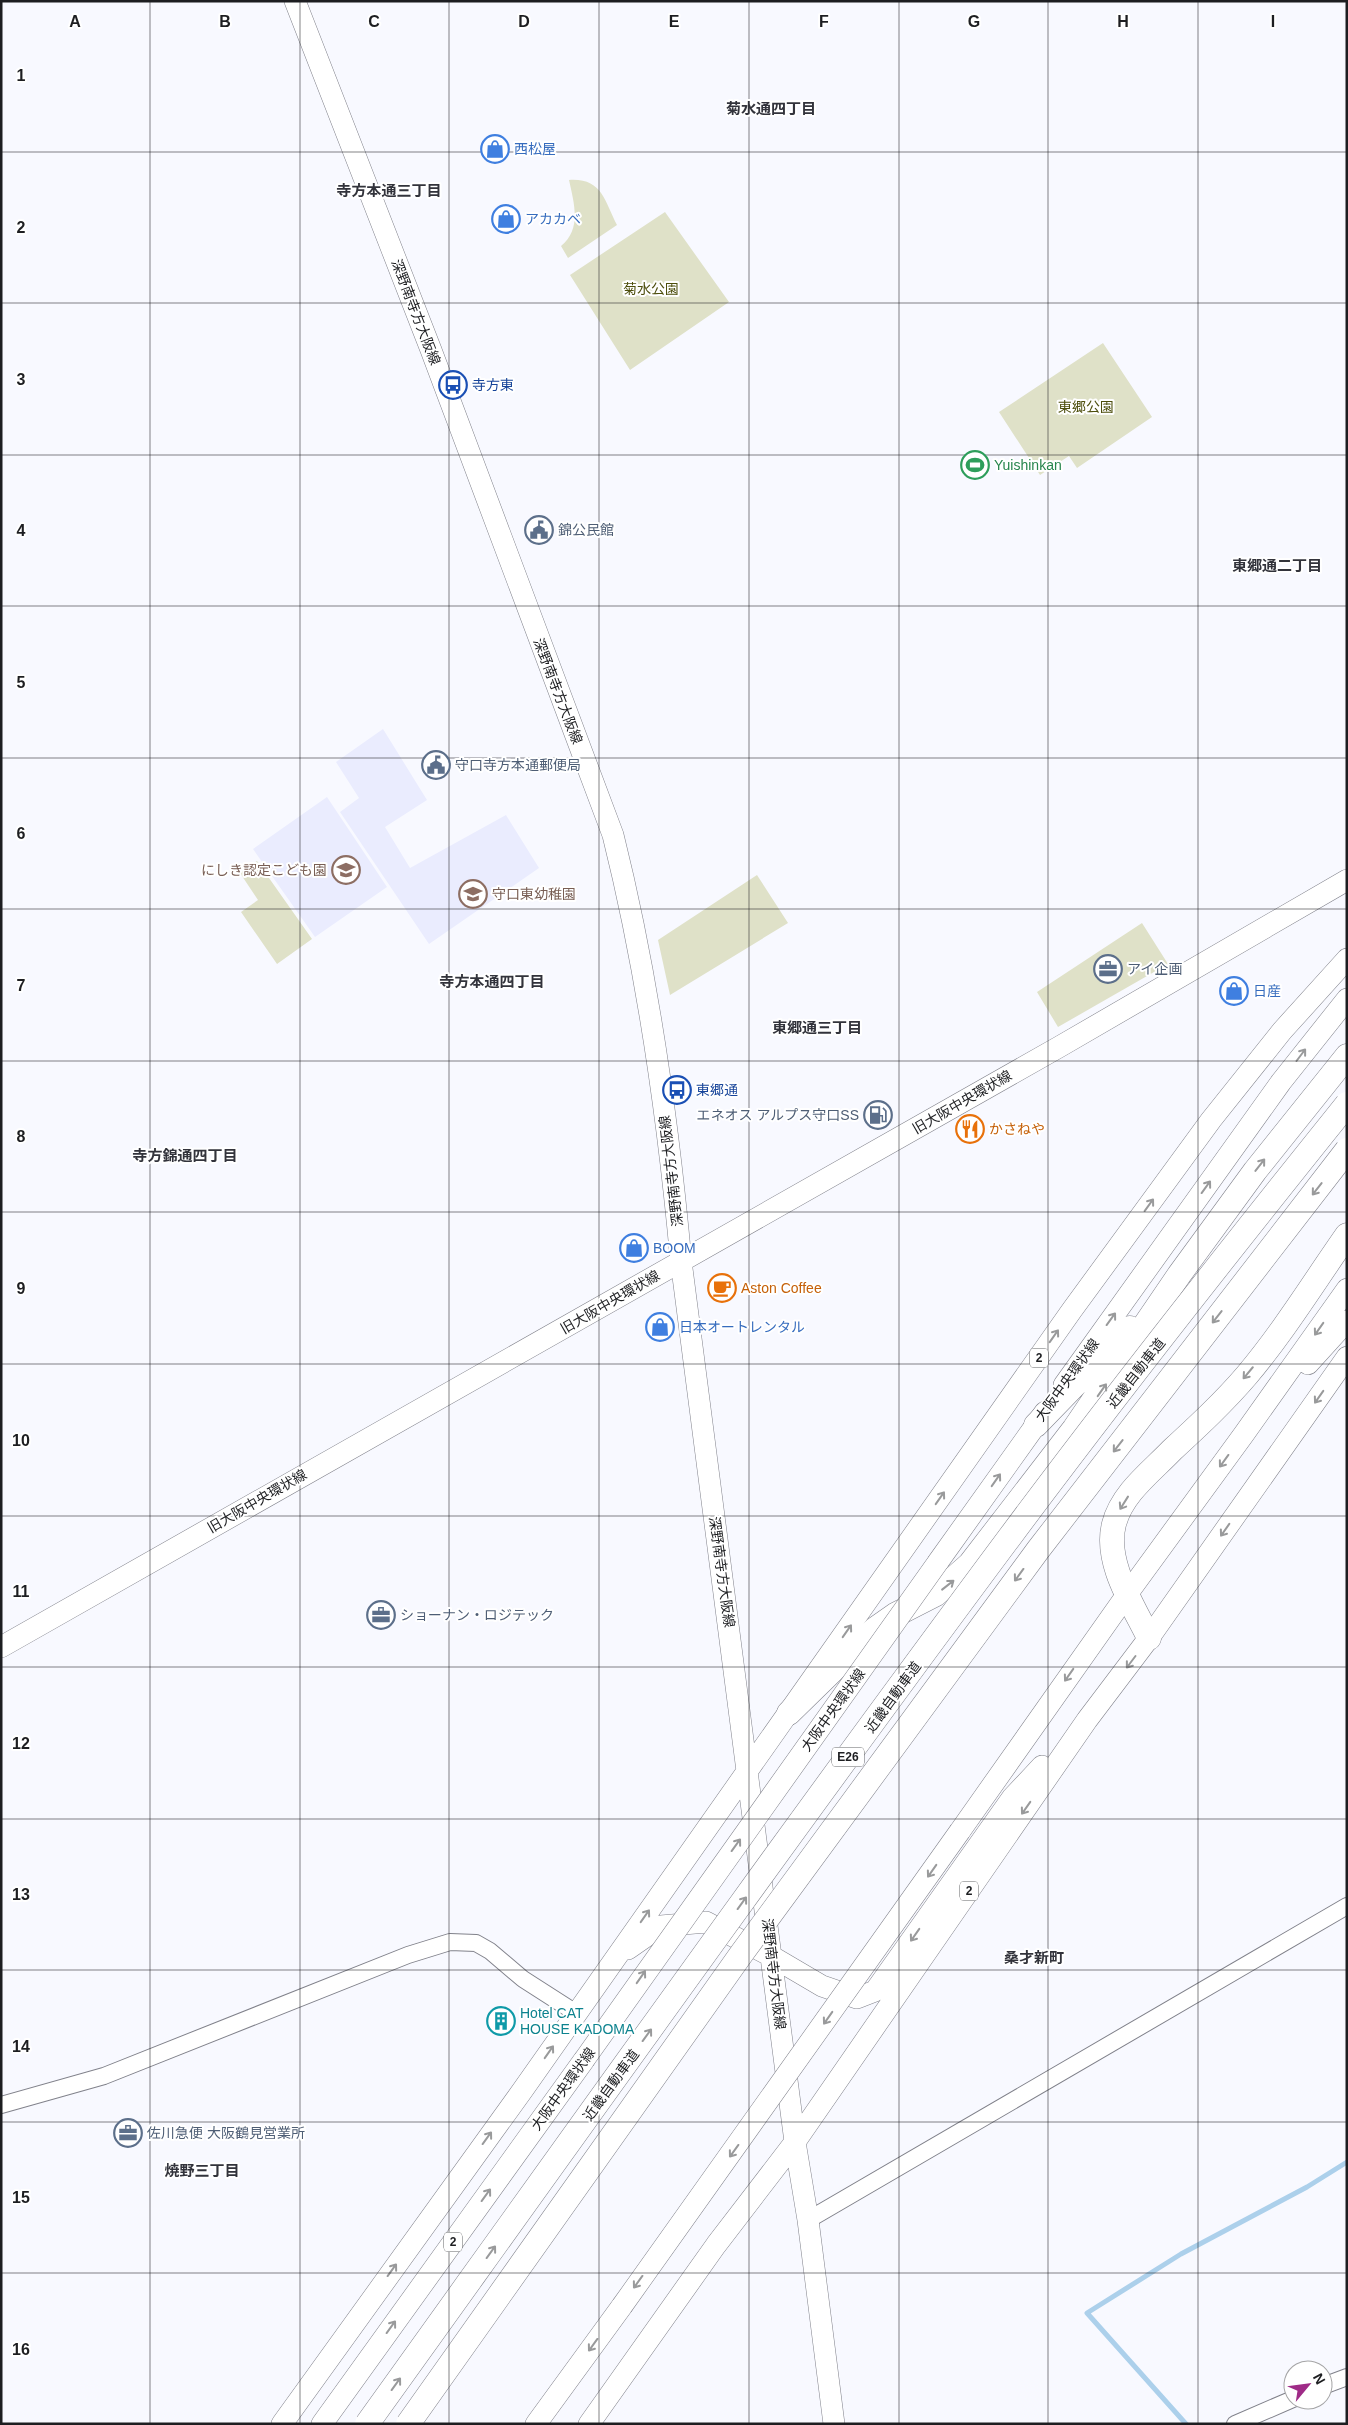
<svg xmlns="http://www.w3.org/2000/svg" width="1348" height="2425" font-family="Arial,'Noto Sans JP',sans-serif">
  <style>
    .built { fill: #eaecfe }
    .green { fill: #dfe1c8 }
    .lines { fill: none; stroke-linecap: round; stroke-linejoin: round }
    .stream { stroke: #acd0eb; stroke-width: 5 }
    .minor-casing { stroke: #81828b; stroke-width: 18 }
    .major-casing { stroke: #81828b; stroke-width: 22 }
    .highway-casing { stroke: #81828b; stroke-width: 25 }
    .minor { stroke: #fff; stroke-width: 16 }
    .major { stroke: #fff; stroke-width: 21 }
    .highway { stroke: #fff; stroke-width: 24 }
    .major-bridge-casing { stroke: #81828b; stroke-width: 22; stroke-linecap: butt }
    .highway-bridge-casing { stroke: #81828b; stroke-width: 25; stroke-linecap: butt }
    .major-bridge { stroke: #fff; stroke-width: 21 }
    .highway-bridge { stroke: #fff; stroke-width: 24 }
    .oneway { stroke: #999a9b }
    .grid { fill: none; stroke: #1d1e21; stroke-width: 1; stroke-opacity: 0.55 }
    .labels { text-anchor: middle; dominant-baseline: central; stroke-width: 4; stroke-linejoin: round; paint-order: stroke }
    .shield { fill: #fff; stroke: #616264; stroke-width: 1 }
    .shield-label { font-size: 12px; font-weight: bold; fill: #1d1e21 }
    .shop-label { font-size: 14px; fill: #366cbe; stroke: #fff; text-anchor: start }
    .park-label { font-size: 14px; fill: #4d4e0c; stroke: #fff }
    .street-label { font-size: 14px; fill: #1d1e21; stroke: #fff }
    .transit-label { font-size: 14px; fill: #164399; stroke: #fff; text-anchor: start }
    .leisure-label { font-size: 14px; fill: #27864d; stroke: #fff; text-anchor: start }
    .service-label { font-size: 14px; fill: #4e5e75; stroke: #fff; text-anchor: start }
    .education-label { font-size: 14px; fill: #785e54; stroke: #fff; text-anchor: end }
    .food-label { font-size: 14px; fill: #c56008; stroke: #fff; text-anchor: start }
    .culture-label { font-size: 14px; fill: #0d838f; stroke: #fff; text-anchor: start }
    .neighbourhood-label { font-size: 15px; font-weight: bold; fill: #32333b; stroke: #fff }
    .grid-label { font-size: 16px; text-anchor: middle; font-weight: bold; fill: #1d1e21; stroke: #fff; stroke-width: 4; stroke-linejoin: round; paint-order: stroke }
  </style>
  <rect width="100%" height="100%" fill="#f8f9ff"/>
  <path class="built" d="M 383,729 L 427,800 L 385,827 L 410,868 L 506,815 L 539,868 L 429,944 L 340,812 L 359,798 L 336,762 Z
    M 327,797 L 387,887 L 315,937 L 253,849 Z"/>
  <path class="green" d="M 569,180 C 602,178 604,200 617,225 L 568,258 L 561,246 C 582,229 574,203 569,180 Z
    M 665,212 L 729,302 L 630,370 L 570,275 Z
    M 1103,343 L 1152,417 L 1077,468 L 1069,456 L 1040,475 L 999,412 Z
    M 257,861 L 312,939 L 277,964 L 241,912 L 258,900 L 240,873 Z
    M 757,875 L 788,923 L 670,995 L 658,940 Z
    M 1142,923 L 1168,964 L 1058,1027 L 1037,992 Z"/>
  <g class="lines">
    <path class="stream" d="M 1186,2424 L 1087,2313 L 1181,2254 L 1307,2187 L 1347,2162"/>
    <defs>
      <path id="minor" d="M 1,2105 L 104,2076 L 408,1955 L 450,1942 L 476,1943 L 490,1951 L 523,1979 L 576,2013
        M 808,2220 L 1347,1906
        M 1323,2386 L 1347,2377
        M 1235,2424 L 1293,2399"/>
      <path id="major" d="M 295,1 L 431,350 L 613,835 C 648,975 668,1118 681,1261 L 795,2142 L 808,2220 L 834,2424
        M 1308,1364 L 1347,1321
        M 1064,1385 L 1281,1082 L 1347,999
        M 938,1562 L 1045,1412
        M 1,1647 L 1059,1047 L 1347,880
        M 960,1831 L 1128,1593 L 1244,1434 L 1347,1289
        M 628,1949 L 661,1926 L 706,1922 L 771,1956 L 822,1986 L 857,1998 L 875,1991 L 1012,1798 L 1042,1766
        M 282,2424 L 522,2091 L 1072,1310 L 1211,1120 L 1282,1031 L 1347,959
        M 322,2424 L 584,2060
        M 536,2424 L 622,2306
        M 589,2424 L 716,2245 L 795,2142 L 1087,1720 L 1149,1638 L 1347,1357"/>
      <path id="highway" d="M 1036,1425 L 1130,1328
        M 1149,1638 C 1133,1605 1104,1562 1114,1524 C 1122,1493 1151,1472 1172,1450 C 1198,1426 1224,1402 1247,1375 C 1284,1331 1314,1282 1347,1235
        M 789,1713 L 875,1629 L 895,1615 L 936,1594 L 970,1564 L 1074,1429 L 1179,1275 L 1255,1171 L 1347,1056"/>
    </defs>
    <use href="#minor" class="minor-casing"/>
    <use href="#major" class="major-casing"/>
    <use href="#highway" class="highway-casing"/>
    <use href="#minor" class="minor"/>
    <use href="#major" class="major"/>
    <use href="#highway" class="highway"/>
    <defs>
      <path id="major-bridge" d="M 584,2060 L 938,1562
        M 622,2306 L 960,1831"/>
      <path id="highway-bridge" d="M 367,2424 C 581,2126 793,1828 1012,1534 C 1120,1389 1233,1246 1347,1104
        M 408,2424 L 742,1953 L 1038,1550 L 1347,1150"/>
    </defs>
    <use href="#major-bridge" class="major-bridge-casing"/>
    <use href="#highway-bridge" class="highway-bridge-casing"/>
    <use href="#major-bridge" class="major-bridge"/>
    <use href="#highway-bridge" class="highway-bridge"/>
  </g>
  <defs><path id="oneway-shaft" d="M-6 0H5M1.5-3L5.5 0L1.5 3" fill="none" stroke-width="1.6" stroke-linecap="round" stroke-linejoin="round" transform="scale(1.25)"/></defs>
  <g class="oneway">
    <use href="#oneway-shaft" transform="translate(1301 1055) rotate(-53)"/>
    <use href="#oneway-shaft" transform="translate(1260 1165) rotate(-52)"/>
    <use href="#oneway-shaft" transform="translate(1206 1187) rotate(-54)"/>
    <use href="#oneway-shaft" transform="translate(1317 1189) rotate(128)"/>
    <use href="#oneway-shaft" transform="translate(1149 1205) rotate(-54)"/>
    <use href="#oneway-shaft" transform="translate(1217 1317) rotate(128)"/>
    <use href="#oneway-shaft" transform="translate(1111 1319) rotate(-54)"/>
    <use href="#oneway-shaft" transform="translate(1319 1329) rotate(125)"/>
    <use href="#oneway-shaft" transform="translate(1054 1336) rotate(-55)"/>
    <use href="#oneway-shaft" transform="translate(1248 1373) rotate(130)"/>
    <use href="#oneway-shaft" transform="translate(1102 1390) rotate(-55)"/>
    <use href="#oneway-shaft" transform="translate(1319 1397) rotate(125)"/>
    <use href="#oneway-shaft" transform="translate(1118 1446) rotate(128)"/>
    <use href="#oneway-shaft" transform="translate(1224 1461) rotate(126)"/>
    <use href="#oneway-shaft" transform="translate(996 1480) rotate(-55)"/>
    <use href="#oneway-shaft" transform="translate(940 1498) rotate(-55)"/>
    <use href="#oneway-shaft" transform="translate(1124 1503) rotate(122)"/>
    <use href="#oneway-shaft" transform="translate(1225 1530) rotate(125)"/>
    <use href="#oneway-shaft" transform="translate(1019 1575) rotate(126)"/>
    <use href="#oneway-shaft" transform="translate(948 1585) rotate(-38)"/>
    <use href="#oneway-shaft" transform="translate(847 1631) rotate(-55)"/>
    <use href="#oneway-shaft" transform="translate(1131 1662) rotate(127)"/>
    <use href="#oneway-shaft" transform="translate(1069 1675) rotate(125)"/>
    <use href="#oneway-shaft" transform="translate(1026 1808) rotate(125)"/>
    <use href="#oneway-shaft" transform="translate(736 1845) rotate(-54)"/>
    <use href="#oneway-shaft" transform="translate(932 1871) rotate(125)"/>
    <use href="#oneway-shaft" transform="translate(742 1903) rotate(-54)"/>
    <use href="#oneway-shaft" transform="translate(645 1916) rotate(-55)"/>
    <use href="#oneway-shaft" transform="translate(915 1935) rotate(125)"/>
    <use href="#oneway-shaft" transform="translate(641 1977) rotate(-55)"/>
    <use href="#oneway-shaft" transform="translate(828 2018) rotate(125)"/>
    <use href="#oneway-shaft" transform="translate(647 2035) rotate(-54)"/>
    <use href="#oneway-shaft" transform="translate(549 2052) rotate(-55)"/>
    <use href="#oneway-shaft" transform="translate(487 2138) rotate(-54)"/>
    <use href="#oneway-shaft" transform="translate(734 2151) rotate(126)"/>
    <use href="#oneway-shaft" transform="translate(486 2195) rotate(-54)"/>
    <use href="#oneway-shaft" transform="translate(491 2252) rotate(-54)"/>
    <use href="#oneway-shaft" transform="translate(392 2270) rotate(-54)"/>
    <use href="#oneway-shaft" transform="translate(638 2282) rotate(126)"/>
    <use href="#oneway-shaft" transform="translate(391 2327) rotate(-54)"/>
    <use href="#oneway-shaft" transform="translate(593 2345) rotate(126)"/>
    <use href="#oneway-shaft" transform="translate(396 2384) rotate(-54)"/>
  </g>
  <path class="grid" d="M 150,1 L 150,2424M 300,1 L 300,2424M 449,1 L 449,2424M 599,1 L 599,2424M 749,1 L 749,2424M 899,1 L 899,2424M 1048,1 L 1048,2424M 1198,1 L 1198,2424M 1,152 L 1347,152M 1,303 L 1347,303M 1,455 L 1347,455M 1,606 L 1347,606M 1,758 L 1347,758M 1,909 L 1347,909M 1,1061 L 1347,1061M 1,1212 L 1347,1212M 1,1364 L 1347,1364M 1,1516 L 1347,1516M 1,1667 L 1347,1667M 1,1819 L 1347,1819M 1,1970 L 1347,1970M 1,2122 L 1347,2122M 1,2273 L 1347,2273"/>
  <defs>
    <symbol id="shop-ring" viewBox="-11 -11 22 22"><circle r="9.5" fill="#fff" stroke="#3f7fe0" stroke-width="1.5"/><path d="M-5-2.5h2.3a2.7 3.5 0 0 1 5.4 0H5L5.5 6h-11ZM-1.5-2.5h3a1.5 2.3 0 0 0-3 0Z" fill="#3f7fe0"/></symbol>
    <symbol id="bus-ring" viewBox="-11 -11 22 22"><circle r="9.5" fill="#fff" stroke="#1a4fb4" stroke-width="1.5"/><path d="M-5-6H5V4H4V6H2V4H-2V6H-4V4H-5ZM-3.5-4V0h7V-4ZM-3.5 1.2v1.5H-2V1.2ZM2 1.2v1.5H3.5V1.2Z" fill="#1a4fb4"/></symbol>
    <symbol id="stadium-ring" viewBox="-11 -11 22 22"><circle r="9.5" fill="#fff" stroke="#2e9e5b" stroke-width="1.5"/><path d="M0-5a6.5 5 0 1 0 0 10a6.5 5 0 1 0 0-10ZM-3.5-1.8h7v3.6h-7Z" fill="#2e9e5b"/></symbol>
    <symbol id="civic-ring" viewBox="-11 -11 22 22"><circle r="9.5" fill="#fff" stroke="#5c6f8a" stroke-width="1.5"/><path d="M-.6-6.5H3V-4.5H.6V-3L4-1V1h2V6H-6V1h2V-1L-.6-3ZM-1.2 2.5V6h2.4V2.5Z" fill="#5c6f8a"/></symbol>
    <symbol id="school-ring" viewBox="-11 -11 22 22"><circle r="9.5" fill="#fff" stroke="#8d6e63" stroke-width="1.5"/><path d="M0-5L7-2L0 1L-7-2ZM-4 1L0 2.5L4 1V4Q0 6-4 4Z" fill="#8d6e63"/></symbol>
    <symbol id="office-ring" viewBox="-11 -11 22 22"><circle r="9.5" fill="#fff" stroke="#5c6f8a" stroke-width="1.5"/><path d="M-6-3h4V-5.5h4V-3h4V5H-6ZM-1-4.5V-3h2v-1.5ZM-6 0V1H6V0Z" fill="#5c6f8a"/></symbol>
    <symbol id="fuel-ring" viewBox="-11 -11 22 22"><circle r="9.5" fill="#fff" stroke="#5c6f8a" stroke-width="1.5"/><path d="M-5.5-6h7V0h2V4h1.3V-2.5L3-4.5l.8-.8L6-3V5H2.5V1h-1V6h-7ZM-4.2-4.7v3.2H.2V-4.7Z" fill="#5c6f8a"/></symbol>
    <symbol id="restaurant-ring" viewBox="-11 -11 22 22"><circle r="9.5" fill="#fff" stroke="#e8710a" stroke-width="1.5"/><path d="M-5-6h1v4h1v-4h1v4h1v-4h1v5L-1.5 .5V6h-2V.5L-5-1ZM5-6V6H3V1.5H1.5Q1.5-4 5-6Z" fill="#e8710a"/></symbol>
    <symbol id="cafe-ring" viewBox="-11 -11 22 22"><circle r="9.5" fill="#fff" stroke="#e8710a" stroke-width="1.5"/><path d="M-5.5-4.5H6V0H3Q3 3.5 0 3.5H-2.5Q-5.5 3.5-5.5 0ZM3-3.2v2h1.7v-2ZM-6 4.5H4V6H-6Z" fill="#e8710a"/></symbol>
    <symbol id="building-ring" viewBox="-11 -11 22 22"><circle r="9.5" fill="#fff" stroke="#0f9aa8" stroke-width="1.5"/><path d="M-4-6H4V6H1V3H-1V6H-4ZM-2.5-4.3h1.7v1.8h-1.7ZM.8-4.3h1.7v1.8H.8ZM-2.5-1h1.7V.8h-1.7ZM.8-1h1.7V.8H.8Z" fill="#0f9aa8"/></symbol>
  </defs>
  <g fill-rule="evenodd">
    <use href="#shop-ring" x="479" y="133" width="32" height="32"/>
    <use href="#shop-ring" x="490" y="203" width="32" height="32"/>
    <use href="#bus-ring" x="437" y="369" width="32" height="32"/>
    <use href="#stadium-ring" x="959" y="449" width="32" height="32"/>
    <use href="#civic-ring" x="523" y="514" width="32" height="32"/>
    <use href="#civic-ring" x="420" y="749" width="32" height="32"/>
    <use href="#school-ring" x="330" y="854" width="32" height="32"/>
    <use href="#school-ring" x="457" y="878" width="32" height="32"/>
    <use href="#office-ring" x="1092" y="953" width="32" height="32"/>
    <use href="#shop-ring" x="1218" y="975" width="32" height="32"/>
    <use href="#bus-ring" x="661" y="1074" width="32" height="32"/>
    <use href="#fuel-ring" x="862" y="1099" width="32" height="32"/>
    <use href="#restaurant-ring" x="954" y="1113" width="32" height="32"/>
    <use href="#shop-ring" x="618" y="1232" width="32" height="32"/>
    <use href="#cafe-ring" x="706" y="1272" width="32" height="32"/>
    <use href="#shop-ring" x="644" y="1311" width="32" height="32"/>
    <use href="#office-ring" x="365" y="1599" width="32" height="32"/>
    <use href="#building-ring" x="485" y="2005" width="32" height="32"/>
    <use href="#office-ring" x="112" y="2117" width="32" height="32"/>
  </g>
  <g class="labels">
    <g class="shield">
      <rect x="1030" y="1348.5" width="18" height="19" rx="4"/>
      <rect x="832" y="1747.5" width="32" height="19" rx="4"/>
      <rect x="960" y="1881.5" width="18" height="19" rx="4"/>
      <rect x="444" y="2232.5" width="18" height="19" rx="4"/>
    </g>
    <g class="shield-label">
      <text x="1039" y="1358">2</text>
      <text x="848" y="1757">E26</text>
      <text x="969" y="1891">2</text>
      <text x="453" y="2242">2</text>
    </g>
    <g class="shop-label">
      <text x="514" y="149">西松屋</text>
      <text x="525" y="219">アカカベ</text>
      <text x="1253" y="991">日産</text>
      <text x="653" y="1248">BOOM</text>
      <text x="679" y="1327">日本オートレンタル</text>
    </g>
    <g class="park-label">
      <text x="651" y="289">菊水公園</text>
      <text x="1086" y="407">東郷公園</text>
    </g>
    <g class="street-label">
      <text transform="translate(416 312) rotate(69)">深野南寺方大阪線</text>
      <text transform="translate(558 691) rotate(69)">深野南寺方大阪線</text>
      <text transform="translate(962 1102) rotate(-30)">旧大阪中央環状線</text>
      <text transform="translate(671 1171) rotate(-97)">深野南寺方大阪線</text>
      <text transform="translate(610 1302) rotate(-30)">旧大阪中央環状線</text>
      <text transform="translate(1136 1373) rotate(-52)">近畿自動車道</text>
      <text transform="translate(1067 1380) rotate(-54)">大阪中央環状線</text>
      <text transform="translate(257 1501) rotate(-30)">旧大阪中央環状線</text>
      <text transform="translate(722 1572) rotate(82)">深野南寺方大阪線</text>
      <text transform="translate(893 1697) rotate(-54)">近畿自動車道</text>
      <text transform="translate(833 1710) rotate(-54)">大阪中央環状線</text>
      <text transform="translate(774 1974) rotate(83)">深野南寺方大阪線</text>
      <text transform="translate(611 2085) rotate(-54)">近畿自動車道</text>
      <text transform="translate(563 2089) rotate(-54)">大阪中央環状線</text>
    </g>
    <g class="transit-label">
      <text x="472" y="385">寺方東</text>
      <text x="696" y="1090">東郷通</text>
    </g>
    <g class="leisure-label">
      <text x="994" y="465">Yuishinkan</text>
    </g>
    <g class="service-label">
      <text x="558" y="530">錦公民館</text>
      <text x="455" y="765">守口寺方本通郵便局</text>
      <text x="1127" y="969">アイ企画</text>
      <text x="859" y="1115" text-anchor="end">エネオス アルプス守口SS</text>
      <text x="400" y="1615">ショーナン・ロジテック</text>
      <text x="147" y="2133">佐川急便 大阪鶴見営業所</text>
    </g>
    <g class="education-label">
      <text x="327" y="870">にしき認定こども園</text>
      <text x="492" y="894" text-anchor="start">守口東幼稚園</text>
    </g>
    <g class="food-label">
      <text x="989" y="1129">かさねや</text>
      <text x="741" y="1288">Aston Coffee</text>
    </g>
    <g class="culture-label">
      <text x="520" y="2013">Hotel CAT<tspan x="520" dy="16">HOUSE KADOMA</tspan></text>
    </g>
    <g class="neighbourhood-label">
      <text x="771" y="108">菊水通四丁目</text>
      <text x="389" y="190">寺方本通三丁目</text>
      <text x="1277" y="565">東郷通二丁目</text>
      <text x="492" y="981">寺方本通四丁目</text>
      <text x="817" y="1027">東郷通三丁目</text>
      <text x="185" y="1155">寺方錦通四丁目</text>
      <text x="1034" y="1957">桑才新町</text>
      <text x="202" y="2170">焼野三丁目</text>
    </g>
  </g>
  <g class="grid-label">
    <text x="75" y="27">A</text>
    <text x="225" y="27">B</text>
    <text x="374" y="27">C</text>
    <text x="524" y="27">D</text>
    <text x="674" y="27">E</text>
    <text x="824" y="27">F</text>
    <text x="974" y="27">G</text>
    <text x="1123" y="27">H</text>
    <text x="1273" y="27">I</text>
    <text x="21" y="81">1</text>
    <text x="21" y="233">2</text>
    <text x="21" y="385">3</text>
    <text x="21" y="536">4</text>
    <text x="21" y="688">5</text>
    <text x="21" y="839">6</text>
    <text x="21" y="991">7</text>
    <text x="21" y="1142">8</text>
    <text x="21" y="1294">9</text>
    <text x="21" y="1446">10</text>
    <text x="21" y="1597">11</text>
    <text x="21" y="1749">12</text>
    <text x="21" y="1900">13</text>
    <text x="21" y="2052">14</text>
    <text x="21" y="2203">15</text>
    <text x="21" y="2355">16</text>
  </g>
  <rect width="1348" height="2425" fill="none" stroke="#1d1e21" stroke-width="5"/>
  <g transform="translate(1308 2385) rotate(61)"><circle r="24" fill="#ffffff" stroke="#a5a5a6"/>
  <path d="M0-4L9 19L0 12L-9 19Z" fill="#9f2b87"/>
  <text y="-8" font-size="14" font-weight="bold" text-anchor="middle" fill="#1d1e21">N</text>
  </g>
</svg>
